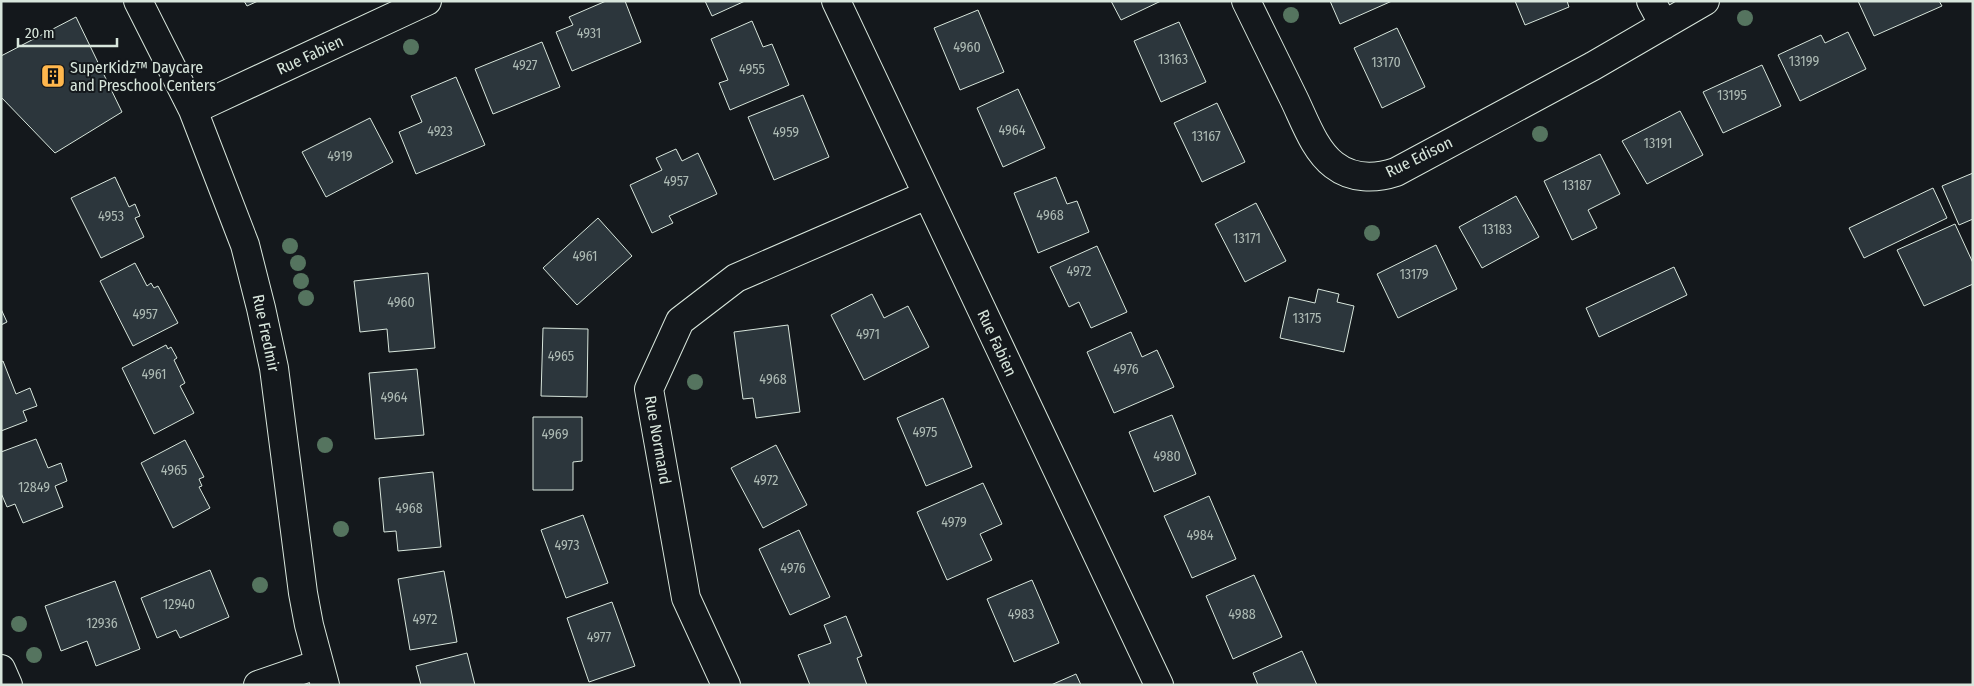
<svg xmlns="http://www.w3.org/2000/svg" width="1974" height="686" font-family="'Fira Sans Condensed',sans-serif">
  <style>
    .building { fill: #2c363c; stroke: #d8e6dc }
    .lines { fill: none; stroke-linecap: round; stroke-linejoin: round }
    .street-casing { stroke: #d8e6dc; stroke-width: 30 }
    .street { stroke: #14181c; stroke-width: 28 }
    .tree { fill: #55745f }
    .labels { text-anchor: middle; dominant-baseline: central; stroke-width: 4; stroke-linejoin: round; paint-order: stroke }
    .number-label { font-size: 14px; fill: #adbab4 }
    .street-label { font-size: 16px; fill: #d8e6dc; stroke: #14181c }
    .poi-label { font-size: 16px; fill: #d8e6dc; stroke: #14181c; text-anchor: start }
  </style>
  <rect width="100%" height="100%" fill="#14181c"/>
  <path class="building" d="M 244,1 L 258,1 L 247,6 Z
    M 606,1 L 625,1 L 641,42 L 572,71 L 556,32 L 573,25 L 569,17 Z
    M 705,1 L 745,1 L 712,16 Z
    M 1111,1 L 1161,1 L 1121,20 Z
    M 1330,1 L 1392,1 L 1340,24 Z
    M 1515,1 L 1567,1 L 1569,7 L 1525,25 Z
    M 1858,1 L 1939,1 L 1942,6 L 1874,36 Z
    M 978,10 L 1004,72 L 960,90 L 934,28 Z
    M 76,17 L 122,112 L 55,153 L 1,97 L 1,56 Z
    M 752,21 L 763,47 L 772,44 L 789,85 L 730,110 L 719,83 L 728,80 L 711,39 Z
    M 1179,22 L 1206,82 L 1161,102 L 1134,41 Z
    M 1397,28 L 1425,87 L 1382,108 L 1354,48 Z
    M 1848,32 L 1866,69 L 1800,101 L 1778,55 L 1821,35 L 1825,43 Z
    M 542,42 L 560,87 L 493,114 L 475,69 Z
    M 1762,65 L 1781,106 L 1723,133 L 1703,92 Z
    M 456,77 L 485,145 L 416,174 L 399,132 L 422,122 L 411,96 Z
    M 1018,89 L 1045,148 L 1003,167 L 977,108 Z
    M 803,95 L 829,157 L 774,180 L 748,117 Z
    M 1217,103 L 1245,162 L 1202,182 L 1174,123 Z
    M 1680,111 L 1703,155 L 1647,184 L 1622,141 Z
    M 370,118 L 393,162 L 326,197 L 302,152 Z
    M 676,149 L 682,161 L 698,153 L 717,194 L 669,216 L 673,223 L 652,233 L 630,185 L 662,170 L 656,158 Z
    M 1600,154 L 1620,194 L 1588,210 L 1597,228 L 1572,240 L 1544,181 Z
    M 1973,173 L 1973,219 L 1959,225 L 1942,186 Z
    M 115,177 L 129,207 L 135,204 L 140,216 L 135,218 L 144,237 L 101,258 L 71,198 Z
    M 1056,177 L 1067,204 L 1077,201 L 1089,232 L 1038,253 L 1014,193 Z
    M 1933,188 L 1947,218 L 1864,258 L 1849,228 Z
    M 1516,196 L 1539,237 L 1482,268 L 1459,227 Z
    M 1256,203 L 1286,261 L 1245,282 L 1215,224 Z
    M 598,218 L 632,256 L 577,305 L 543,268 Z
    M 1955,224 L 1973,263 L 1973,284 L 1924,306 L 1897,250 Z
    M 1436,245 L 1457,289 L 1398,318 L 1377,274 Z
    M 1097,246 L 1127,312 L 1091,328 L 1079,302 L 1069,307 L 1050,267 Z
    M 135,263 L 147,286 L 151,283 L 154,288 L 158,286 L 178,323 L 133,346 L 100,281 Z
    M 1674,267 L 1687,295 L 1599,337 L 1586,308 Z
    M 428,273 L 435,348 L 389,352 L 387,329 L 360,332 L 354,281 Z
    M 1318,289 L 1339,294 L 1337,302 L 1354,306 L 1344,352 L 1280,338 L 1289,297 L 1315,303 Z
    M 872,294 L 884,318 L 908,306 L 929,347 L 864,380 L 831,315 Z
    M 1,309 L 7,322 L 1,325 Z
    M 788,325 L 800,412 L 756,418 L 753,398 L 743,399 L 734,332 Z
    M 543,328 L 588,329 L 587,397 L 541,396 Z
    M 1131,332 L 1142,357 L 1157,350 L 1174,387 L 1114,413 L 1087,352 Z
    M 166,345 L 168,349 L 171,347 L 177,358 L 174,360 L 185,383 L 180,386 L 194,413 L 154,434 L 122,368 Z
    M 3,361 L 16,394 L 30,388 L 37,406 L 23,411 L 27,421 L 1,431 L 1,362 Z
    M 417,369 L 424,435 L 375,439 L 369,373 Z
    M 943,398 L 972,467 L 926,486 L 897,418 Z
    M 1172,415 L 1196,474 L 1154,492 L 1129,432 Z
    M 533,417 L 582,417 L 582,461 L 573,462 L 573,490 L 533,490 Z
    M 36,439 L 48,468 L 61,463 L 67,481 L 55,486 L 63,507 L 23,523 L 15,504 L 7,507 L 1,493 L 1,452 Z
    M 185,440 L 204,477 L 199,479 L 202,486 L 199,487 L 210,508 L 173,528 L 141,463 Z
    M 776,445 L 807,505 L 763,528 L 731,468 Z
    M 433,472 L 441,547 L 398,551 L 396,531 L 384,532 L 379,478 Z
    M 983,483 L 1002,524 L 980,534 L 992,560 L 947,580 L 917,512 Z
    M 1209,496 L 1236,559 L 1192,578 L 1164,516 Z
    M 583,515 L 608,583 L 566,598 L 541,530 Z
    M 799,530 L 830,597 L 790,615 L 759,549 Z
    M 210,570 L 229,617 L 180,638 L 176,630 L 157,638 L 141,598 Z
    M 444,571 L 457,642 L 410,650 L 398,579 Z
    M 1254,575 L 1282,637 L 1233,659 L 1206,596 Z
    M 1032,580 L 1059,643 L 1014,662 L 987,599 Z
    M 115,581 L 140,649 L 96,666 L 87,641 L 61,651 L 45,606 Z
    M 612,602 L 635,666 L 589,682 L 567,618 Z
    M 846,616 L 862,656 L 857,658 L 867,685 L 810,685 L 798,655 L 831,643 L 824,625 Z
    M 1302,651 L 1317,685 L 1258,685 L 1253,673 Z
    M 467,653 L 475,685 L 421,685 L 416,666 Z
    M 1076,674 L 1081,685 L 1051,685 Z"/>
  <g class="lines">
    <defs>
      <path id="street" d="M 138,1 L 193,110 L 245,245 L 261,308 L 274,368 L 303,593 L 309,625 L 325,685
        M 836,1 L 1159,685
        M 1246,1 C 1262,33 1277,65 1293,97 C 1304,119 1314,150 1334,165 C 1352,179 1375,179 1396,172 L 1593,66 L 1705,1
        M 1651,1 L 1664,25
        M 193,110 L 427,1
        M 1,669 L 8,685
        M 258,685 L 319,664
        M 726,685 L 686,598 L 649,389 L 680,321 L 736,278 L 927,195"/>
    </defs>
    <use href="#street" class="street-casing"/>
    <use href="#street" class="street"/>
  </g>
  <g class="tree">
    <circle cx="1291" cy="15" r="8"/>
    <circle cx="1745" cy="18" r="8"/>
    <circle cx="411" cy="47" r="8"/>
    <circle cx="1540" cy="134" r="8"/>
    <circle cx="1372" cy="233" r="8"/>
    <circle cx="290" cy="246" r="8"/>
    <circle cx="298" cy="263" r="8"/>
    <circle cx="301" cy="281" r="8"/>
    <circle cx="306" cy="298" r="8"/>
    <circle cx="695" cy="382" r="8"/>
    <circle cx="325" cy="445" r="8"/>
    <circle cx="341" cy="529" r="8"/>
    <circle cx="260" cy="585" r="8"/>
    <circle cx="19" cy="624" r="8"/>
    <circle cx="34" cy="655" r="8"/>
  </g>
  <defs>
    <symbol id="building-square" viewBox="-11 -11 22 22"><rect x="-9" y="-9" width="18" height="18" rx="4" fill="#ffb74d" stroke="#14181c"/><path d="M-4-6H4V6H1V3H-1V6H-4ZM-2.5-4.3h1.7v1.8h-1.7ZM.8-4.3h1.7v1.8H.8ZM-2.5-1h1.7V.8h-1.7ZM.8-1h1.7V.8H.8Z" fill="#111"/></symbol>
  </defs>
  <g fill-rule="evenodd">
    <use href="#building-square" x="39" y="62" width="28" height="28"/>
  </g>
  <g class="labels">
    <g class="number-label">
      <text x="589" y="33">4931</text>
      <text x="967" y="47">4960</text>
      <text x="1173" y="59">13163</text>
      <text x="1804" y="61">13199</text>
      <text x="1386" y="62">13170</text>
      <text x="525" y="65">4927</text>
      <text x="752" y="69">4955</text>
      <text x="1732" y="95">13195</text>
      <text x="1012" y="130">4964</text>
      <text x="440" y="131">4923</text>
      <text x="786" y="132">4959</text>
      <text x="1206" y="136">13167</text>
      <text x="1658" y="143">13191</text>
      <text x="340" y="156">4919</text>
      <text x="676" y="181">4957</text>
      <text x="1577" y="185">13187</text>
      <text x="1050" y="215">4968</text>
      <text x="111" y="216">4953</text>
      <text x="1497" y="229">13183</text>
      <text x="1247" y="238">13171</text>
      <text x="585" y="256">4961</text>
      <text x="1079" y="271">4972</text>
      <text x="1414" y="274">13179</text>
      <text x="401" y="302">4960</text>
      <text x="145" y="314">4957</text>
      <text x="1307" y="318">13175</text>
      <text x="868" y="334">4971</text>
      <text x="561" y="356">4965</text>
      <text x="1126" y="369">4976</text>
      <text x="154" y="374">4961</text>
      <text x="773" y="379">4968</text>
      <text x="394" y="397">4964</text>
      <text x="925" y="432">4975</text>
      <text x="555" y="434">4969</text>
      <text x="1167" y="456">4980</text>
      <text x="174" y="470">4965</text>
      <text x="766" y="480">4972</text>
      <text x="34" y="487">12849</text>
      <text x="409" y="508">4968</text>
      <text x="954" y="522">4979</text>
      <text x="1200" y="535">4984</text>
      <text x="567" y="545">4973</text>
      <text x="793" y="568">4976</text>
      <text x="179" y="604">12940</text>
      <text x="1021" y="614">4983</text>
      <text x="1242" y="614">4988</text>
      <text x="425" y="619">4972</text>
      <text x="102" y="623">12936</text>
      <text x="599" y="637">4977</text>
    </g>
    <g class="street-label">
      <text transform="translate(310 55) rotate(-25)">Rue Fabien</text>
      <text transform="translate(1419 157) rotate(-26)">Rue Edison</text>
      <text transform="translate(266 333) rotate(78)">Rue Fredmir</text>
      <text transform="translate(997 343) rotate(65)">Rue Fabien</text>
      <text transform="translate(658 440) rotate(80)">Rue Normand</text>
    </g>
    <g class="poi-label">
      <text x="70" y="67">SuperKidz™ Daycare<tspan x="70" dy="18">and Preschool Centers</tspan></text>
    </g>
  </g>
  <rect width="1974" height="686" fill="none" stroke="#d8e6dc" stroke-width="5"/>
  <path d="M18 38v8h99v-8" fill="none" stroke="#d8e6dc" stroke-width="2.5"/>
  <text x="25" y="38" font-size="15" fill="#d8e6dc" stroke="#14181c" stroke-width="4" paint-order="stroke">20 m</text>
</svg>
